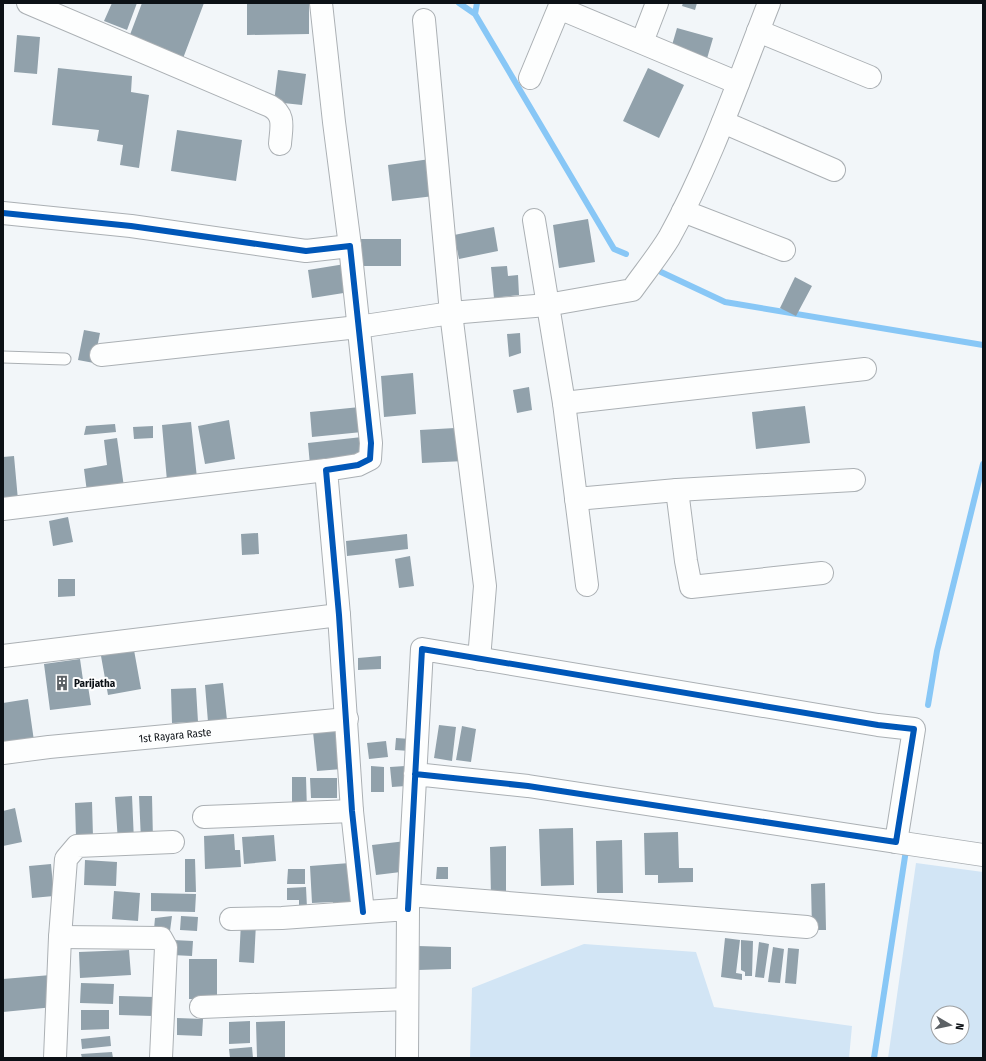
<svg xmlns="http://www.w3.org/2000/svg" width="986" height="1061" font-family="'Fira Sans Condensed',sans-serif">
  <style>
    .green { fill: #d2e5f5; fill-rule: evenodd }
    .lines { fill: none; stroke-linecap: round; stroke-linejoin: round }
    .stream { stroke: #88c7f6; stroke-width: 6 }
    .building { fill: #91a1ab }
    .service-casing { stroke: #abb0b4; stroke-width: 13 }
    .minor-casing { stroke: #abb0b4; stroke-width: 24 }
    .service { stroke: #fdfefe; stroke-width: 11 }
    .minor { stroke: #fdfefe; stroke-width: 22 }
    .cycleway-casing { stroke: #fff; stroke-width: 8 }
    .cycleway { stroke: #0057b8; stroke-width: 6 }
    .labels { text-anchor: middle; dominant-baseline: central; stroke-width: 4; stroke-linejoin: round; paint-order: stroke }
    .poi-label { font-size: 11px; font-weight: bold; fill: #0c1116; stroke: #fff; text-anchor: start }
    .street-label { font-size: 11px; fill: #0c1116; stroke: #fff }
  </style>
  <rect width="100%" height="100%" fill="#f2f6f9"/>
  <path class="green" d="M 916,863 L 983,872 L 983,1058 L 888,1058 ZM 938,1013 L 962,1013 L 962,1037 L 938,1037 Z
    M 584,944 L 696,952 L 714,1007 L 852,1026 L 849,1058 L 470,1058 L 472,988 Z"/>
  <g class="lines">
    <path class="stream" d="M 459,3 L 475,14 L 614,249 L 626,254
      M 475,14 L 477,3
      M 661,272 L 725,302 L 983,345
      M 928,705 L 937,651 L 983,464
      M 874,1058 L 906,850"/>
  </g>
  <path class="building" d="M 112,3 L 137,3 L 127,30 L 104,21 Z
    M 142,3 L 204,3 L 182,61 L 128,40 Z
    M 247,3 L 309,3 L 309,34 L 247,35 Z
    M 683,3 L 697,3 L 695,10 L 682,6 Z
    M 677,28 L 713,38 L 706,62 L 670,52 Z
    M 17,35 L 40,37 L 37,74 L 14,72 Z
    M 58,68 L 132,76 L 131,92 L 149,95 L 139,168 L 120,165 L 123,145 L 97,141 L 99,130 L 52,125 Z
    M 648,68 L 684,85 L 659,138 L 623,121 Z
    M 278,70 L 306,74 L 302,105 L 274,102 Z
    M 177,130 L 242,140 L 236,181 L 171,171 Z
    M 430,159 L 434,196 L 392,201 L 388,165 Z
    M 588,219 L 595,262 L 559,268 L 553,225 Z
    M 494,227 L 498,251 L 459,259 L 454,235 Z
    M 361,239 L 401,239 L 401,266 L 361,266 Z
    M 345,264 L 350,292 L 312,298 L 308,270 Z
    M 507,266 L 508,276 L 518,275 L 519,295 L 494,298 L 491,267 Z
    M 795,277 L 812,286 L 796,316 L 780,308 Z
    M 84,330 L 100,333 L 94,363 L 78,360 Z
    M 520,333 L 521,353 L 509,357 L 507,334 Z
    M 413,373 L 416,414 L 384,417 L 381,376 Z
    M 529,387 L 532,410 L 517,413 L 513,390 Z
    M 805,406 L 810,443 L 756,449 L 752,412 Z
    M 360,407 L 362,432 L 312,437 L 310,412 Z
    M 229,420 L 235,459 L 205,464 L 198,426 Z
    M 191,422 L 197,478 L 167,481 L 162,425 Z
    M 115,424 L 116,432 L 84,435 L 86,426 Z
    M 153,426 L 153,438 L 134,439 L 133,427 Z
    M 455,428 L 455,440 L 464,440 L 465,461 L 422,463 L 420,430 Z
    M 362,437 L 364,459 L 310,465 L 308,443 Z
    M 117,438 L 124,487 L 87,492 L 84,469 L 107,465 L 104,440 Z
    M 14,456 L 18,500 L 3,501 L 3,457 Z
    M 68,517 L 73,542 L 53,546 L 49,521 Z
    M 258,533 L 259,554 L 242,555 L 241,534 Z
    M 407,534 L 408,549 L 347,556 L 346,541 Z
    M 410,556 L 414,586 L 399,588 L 395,559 Z
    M 58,579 L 75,579 L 75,596 L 58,597 Z
    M 134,650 L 141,689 L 108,695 L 101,656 Z
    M 381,656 L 381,669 L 358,670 L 358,658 Z
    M 80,659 L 83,680 L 78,680 L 79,687 L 88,686 L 91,705 L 50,710 L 44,664 Z
    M 223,683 L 227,720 L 208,722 L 205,685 Z
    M 196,688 L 198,722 L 172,723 L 171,689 Z
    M 28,699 L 34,741 L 3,746 L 3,703 Z
    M 439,725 L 456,727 L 452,761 L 434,758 Z
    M 462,726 L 476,729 L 471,762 L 456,760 Z
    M 338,730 L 342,769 L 317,771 L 313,732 Z
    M 396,738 L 411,739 L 410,751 L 395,750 Z
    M 386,741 L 388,757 L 369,759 L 367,743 Z
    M 371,766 L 384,767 L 384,792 L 371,792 Z
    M 405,766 L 406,786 L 392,787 L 390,767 Z
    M 292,777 L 306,777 L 307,811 L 292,812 Z
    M 310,778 L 337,778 L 337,798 L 311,798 Z
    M 132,796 L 134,841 L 118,842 L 115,797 Z
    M 139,796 L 152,796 L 153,840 L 141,840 Z
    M 92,802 L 93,837 L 76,838 L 75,803 Z
    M 15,808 L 22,842 L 3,846 L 3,811 Z
    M 573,828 L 574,885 L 541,886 L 539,829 Z
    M 678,832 L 679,868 L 693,868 L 693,882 L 658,883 L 658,875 L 645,875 L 644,833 Z
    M 234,834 L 235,850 L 240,850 L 241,867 L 205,869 L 204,836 Z
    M 274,835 L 276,861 L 244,864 L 242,837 Z
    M 622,840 L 623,893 L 597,893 L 596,841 Z
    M 406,841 L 409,871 L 376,875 L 372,845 Z
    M 506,846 L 506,897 L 491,897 L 490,847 Z
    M 185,859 L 195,859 L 196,892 L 185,892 Z
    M 85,860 L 117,862 L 116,886 L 84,885 Z
    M 350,863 L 353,904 L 333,905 L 333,902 L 312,903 L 310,866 Z
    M 51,864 L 54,896 L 32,898 L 29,866 Z
    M 437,867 L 448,867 L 448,879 L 436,879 Z
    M 288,869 L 305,869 L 305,884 L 287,884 Z
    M 825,883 L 826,930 L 812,930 L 811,884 Z
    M 306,887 L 307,908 L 299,908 L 299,900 L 287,900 L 287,888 Z
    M 114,891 L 140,893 L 138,921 L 112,919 Z
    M 151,893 L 196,894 L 195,912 L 151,911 Z
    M 172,916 L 170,931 L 154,929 L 155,918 Z
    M 181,916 L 198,917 L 197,931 L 180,930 Z
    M 241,922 L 256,923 L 254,963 L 239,962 Z
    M 725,938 L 740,940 L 736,973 L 742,974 L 742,980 L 721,977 Z
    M 173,940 L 193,941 L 192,956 L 172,955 Z
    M 741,940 L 753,941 L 752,976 L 745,976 L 745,972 L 741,970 Z
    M 759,942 L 769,944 L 764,978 L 755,977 Z
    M 418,946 L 451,947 L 451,969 L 418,970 Z
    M 773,947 L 784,949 L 780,983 L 768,982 Z
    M 788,948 L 799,949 L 796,984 L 785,983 Z
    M 129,950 L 131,975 L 80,978 L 79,952 Z
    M 189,959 L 217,959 L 217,999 L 189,999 Z
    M 51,975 L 54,1007 L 3,1012 L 3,979 Z
    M 81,983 L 114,984 L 113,1004 L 80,1003 Z
    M 119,996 L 154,997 L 153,1016 L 119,1015 Z
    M 81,1010 L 109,1010 L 109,1029 L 81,1030 Z
    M 177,1018 L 203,1019 L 202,1036 L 177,1035 Z
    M 250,1021 L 250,1043 L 229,1044 L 229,1022 Z
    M 285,1021 L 285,1057 L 257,1058 L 256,1022 Z
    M 110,1036 L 111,1046 L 82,1049 L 81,1039 Z
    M 252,1047 L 253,1058 L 230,1058 L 229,1049 Z
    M 112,1052 L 113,1058 L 82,1058 L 81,1054 Z"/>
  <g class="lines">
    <defs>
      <path id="service" d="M 3,357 L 65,359"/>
      <g id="minor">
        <path d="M 28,3 L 270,106 C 286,115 281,128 280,144"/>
        <path d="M 321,3 L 334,122 L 350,246"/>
        <path d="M 424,20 L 451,313 L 485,586 L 479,659"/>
        <path d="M 758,31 L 870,77"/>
        <path d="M 642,42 L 657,3"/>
        <path d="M 530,78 L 559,8 L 738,83"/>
        <path d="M 723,122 L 834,170"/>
        <path d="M 683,211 L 784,250"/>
        <path d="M 3,213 L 131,226 L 306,251 L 350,246 L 371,443 L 370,459 L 358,465 L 326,470 L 339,615 L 352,811 L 363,912"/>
        <path d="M 534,220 L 564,403 L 587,585"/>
        <path d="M 101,355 L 358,327 L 451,313 L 547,305 L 632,290 C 644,273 658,256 669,238 C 710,164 738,82 769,3"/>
        <path d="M 564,403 L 865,369"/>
        <path d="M 677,490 L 686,561 L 691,587 L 822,573"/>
        <path d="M 576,499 L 677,490 L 854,480"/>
        <path d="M 3,509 L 326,470"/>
        <path d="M 3,656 L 339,615"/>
        <path id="s1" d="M 3,753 L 49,747 L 347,719"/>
        <path d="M 204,817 L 352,811"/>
        <path d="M 896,842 L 983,855"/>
        <path d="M 409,895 L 807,927"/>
        <path d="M 408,909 L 422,649 L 878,725 L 914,729 L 896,842 L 528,786 L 415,774"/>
        <path d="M 231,919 L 282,918 L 408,909 L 407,1058"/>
        <path d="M 60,937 L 161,938 L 166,947 L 161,1058"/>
        <path d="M 201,1007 L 407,999"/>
        <path d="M 55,1058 L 60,937 L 66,859 L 77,846 L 173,842"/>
      </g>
    </defs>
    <use href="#service" class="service-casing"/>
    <use href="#minor" class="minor-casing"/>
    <use href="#service" class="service"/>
    <use href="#minor" class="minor"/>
    <defs>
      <path id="cycleway" d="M 3,213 L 131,226 L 306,251 L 350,246 L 371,443 L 370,459 L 358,465 L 326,470 L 339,615 L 352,811 L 363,912
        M 408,909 L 422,649 L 878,725 L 914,729 L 896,842 L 528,786 L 415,774"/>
    </defs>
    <use href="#cycleway" class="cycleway-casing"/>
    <use href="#cycleway" class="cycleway"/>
  </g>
  <defs>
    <symbol id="building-bare" viewBox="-9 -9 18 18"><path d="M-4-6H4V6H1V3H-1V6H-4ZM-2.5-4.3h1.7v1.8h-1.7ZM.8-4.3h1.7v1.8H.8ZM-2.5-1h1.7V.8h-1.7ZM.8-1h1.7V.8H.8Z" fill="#5c6165" stroke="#fff" stroke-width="2.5" paint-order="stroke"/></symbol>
  </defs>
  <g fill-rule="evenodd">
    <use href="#building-bare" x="51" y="672" width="22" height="22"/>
  </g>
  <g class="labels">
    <g class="poi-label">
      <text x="74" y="683">Parijatha</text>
    </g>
    <g class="street-label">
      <text stroke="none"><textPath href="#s1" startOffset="173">1st Rayara Raste</textPath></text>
    </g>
  </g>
  <rect width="986" height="1061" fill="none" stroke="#0c1116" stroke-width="8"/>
  <g transform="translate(950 1025) rotate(99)"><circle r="19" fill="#ffffff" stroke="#9ea0a2"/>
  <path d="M0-3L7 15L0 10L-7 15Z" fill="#5c6165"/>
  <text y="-6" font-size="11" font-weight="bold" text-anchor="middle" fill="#0c1116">N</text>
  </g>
</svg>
